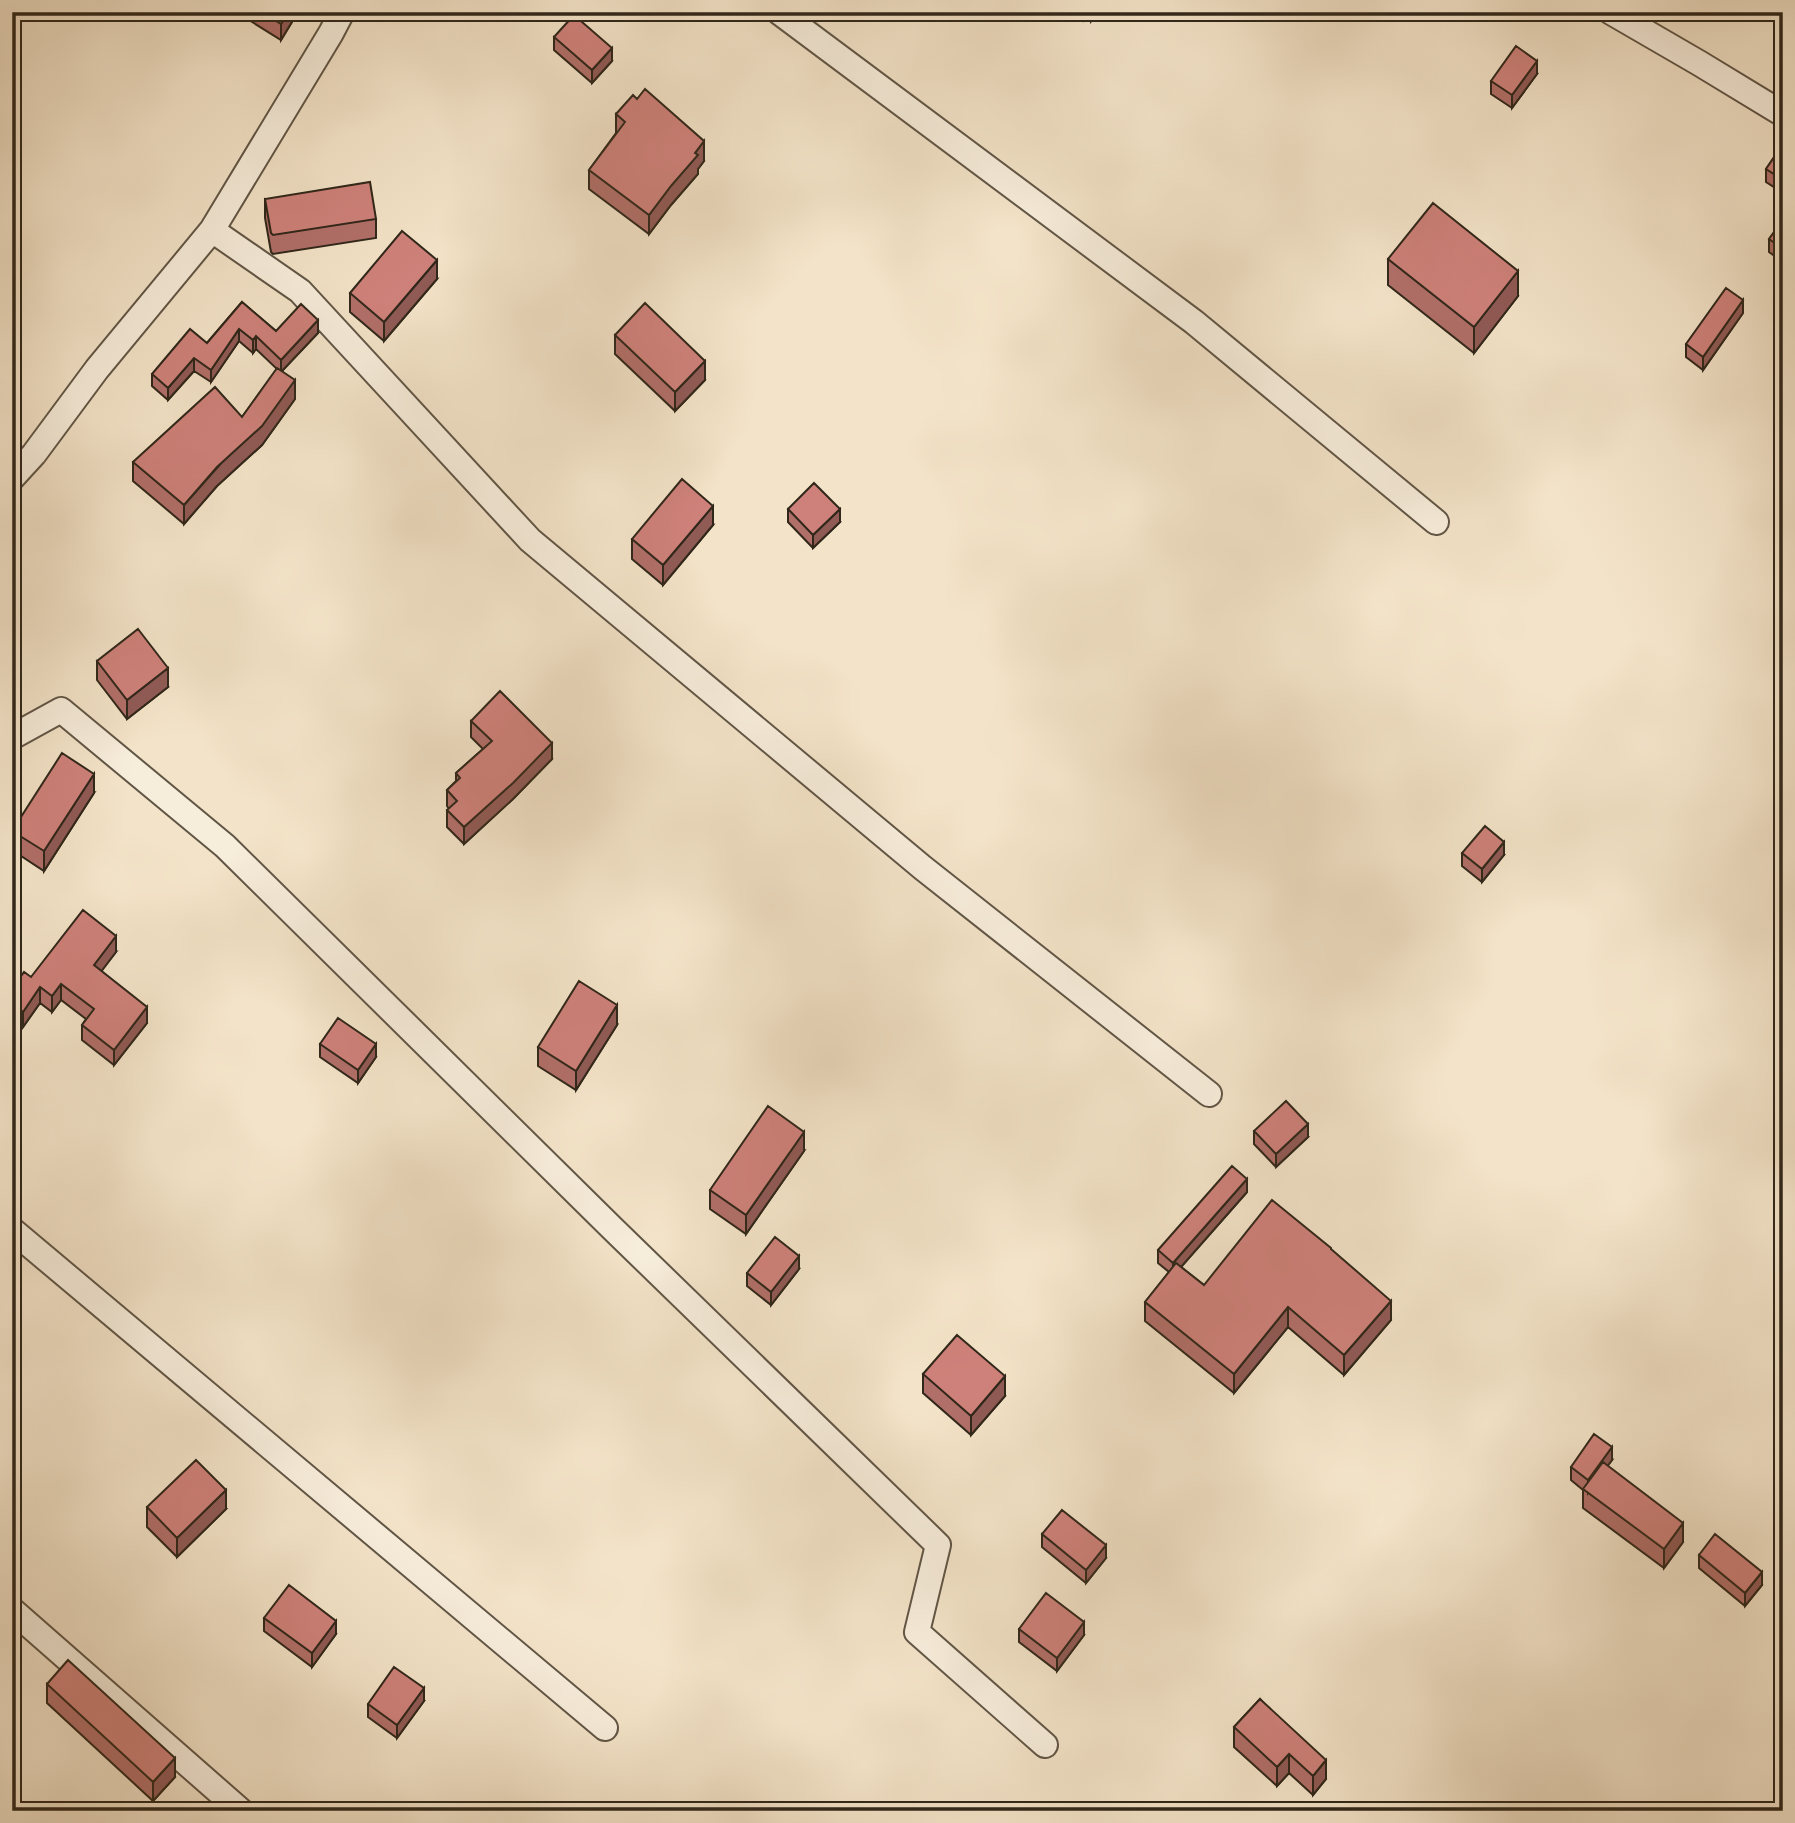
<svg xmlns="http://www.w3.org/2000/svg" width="1795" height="1823" font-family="'Libre Caslon Text',serif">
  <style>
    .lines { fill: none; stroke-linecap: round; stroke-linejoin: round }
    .minor-casing { stroke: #615646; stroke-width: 28 }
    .minor { stroke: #f7eddb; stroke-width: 24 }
    .wall { fill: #b16f69; stroke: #30271a; stroke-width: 2 }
    .shaded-wall { fill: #905a55; stroke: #30271a; stroke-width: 2 }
    .building { fill: #ce817a; stroke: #30271a; stroke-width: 2 }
  </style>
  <rect width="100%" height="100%" fill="#f3e3c8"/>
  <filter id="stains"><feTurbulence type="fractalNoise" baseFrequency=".00286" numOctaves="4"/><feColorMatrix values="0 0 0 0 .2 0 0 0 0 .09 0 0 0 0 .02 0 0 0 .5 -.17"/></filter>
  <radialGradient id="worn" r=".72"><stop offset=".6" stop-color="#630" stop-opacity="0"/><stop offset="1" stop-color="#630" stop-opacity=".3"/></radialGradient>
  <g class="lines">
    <defs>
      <path id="minor" d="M 779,12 L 1194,322 L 1436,522
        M 1611,12 L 1699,63 L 1783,114
        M 212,230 L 300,291 L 530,540 L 923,868 L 1209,1094
        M 12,478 L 34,454 L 97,369 L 212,230 L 331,33 L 342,12
        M 12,737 L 61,710 L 225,846 L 613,1229 L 938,1545 L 917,1632 L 1045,1745
        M 12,1230 L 605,1728
        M 12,1610 L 241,1811"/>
    </defs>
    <use href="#minor" class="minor-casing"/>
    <use href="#minor" class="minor"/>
  </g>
  <path class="wall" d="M 236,12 L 298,12 L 281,40 Z
    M 436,12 L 451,12 L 446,19 Z
    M 1072,12 L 1097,12 L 1091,21 L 1085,17 L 1083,21 Z
    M 554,37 L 612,61 L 592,83 L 554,50 Z
    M 1537,74 L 1512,108 L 1491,94 L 1491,81 Z
    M 616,114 L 704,161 L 698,169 L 698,174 L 671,205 L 649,234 L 589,189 L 589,170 L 616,133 Z
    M 1783,144 L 1783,193 L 1766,182 L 1766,169 Z
    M 265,199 L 376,219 L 376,238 L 273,254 L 271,252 L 265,218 Z
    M 1783,220 L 1783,262 L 1769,252 L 1769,239 Z
    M 1388,259 L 1518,296 L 1474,353 L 1388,285 Z
    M 437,279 L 384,341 L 350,312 L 350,293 Z
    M 242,302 L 276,331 L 318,333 L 282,371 L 295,399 L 262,445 L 217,486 L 184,524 L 133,481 L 133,462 L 242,417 L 277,369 L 256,349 L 253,353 L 239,341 L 211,382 L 194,371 L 168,400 L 152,386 L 152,374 L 207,343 Z
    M 1743,313 L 1703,370 L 1686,357 L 1686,344 Z
    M 615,335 L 705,380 L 675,411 L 615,354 Z
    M 788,509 L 840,522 L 813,548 L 788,522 Z
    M 713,525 L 663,585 L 632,559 L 632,539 Z
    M 97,661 L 168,687 L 127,719 L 97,680 Z
    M 471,721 L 552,759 L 513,799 L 464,844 L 447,827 L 447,810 L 449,809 L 447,806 L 447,790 L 456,781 L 456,773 L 483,749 L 471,737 Z
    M 94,793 L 44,871 L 12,850 L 12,831 Z
    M 1462,853 L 1504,855 L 1482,882 L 1462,866 Z
    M 116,952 L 101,971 L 147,1023 L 114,1065 L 82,1040 L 82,1025 L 86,1019 L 61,1000 L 52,1012 L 40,1003 L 23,1027 L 12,1020 L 12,989 L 31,977 Z
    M 617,1025 L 576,1090 L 538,1066 L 538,1047 Z
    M 320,1044 L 376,1057 L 358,1083 L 320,1057 Z
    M 1254,1131 L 1308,1137 L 1276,1167 L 1254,1144 Z
    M 804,1151 L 746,1234 L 710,1209 L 710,1190 Z
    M 1247,1192 L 1181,1267 L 1204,1285 L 1331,1250 L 1391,1320 L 1344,1375 L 1288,1327 L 1234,1393 L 1145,1321 L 1145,1302 L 1169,1272 L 1158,1263 L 1158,1250 Z
    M 799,1269 L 771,1305 L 747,1286 L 747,1273 Z
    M 923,1374 L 1005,1396 L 971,1435 L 923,1393 Z
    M 1612,1460 L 1607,1466 L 1683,1542 L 1664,1568 L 1583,1508 L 1583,1490 L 1571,1480 L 1571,1467 Z
    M 147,1507 L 226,1509 L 177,1557 L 147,1527 Z
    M 1042,1534 L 1106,1558 L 1086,1583 L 1042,1547 Z
    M 1699,1555 L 1762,1585 L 1745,1606 L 1699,1568 Z
    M 264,1618 L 336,1634 L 312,1667 L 264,1631 Z
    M 1019,1629 L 1084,1635 L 1057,1671 L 1019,1642 Z
    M 47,1684 L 175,1777 L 153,1801 L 47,1703 Z
    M 1260,1699 L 1326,1779 L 1313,1795 L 1289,1773 L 1277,1786 L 1234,1747 L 1234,1727 Z
    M 424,1701 L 397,1738 L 368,1717 L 368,1704 Z"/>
  <path class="shaded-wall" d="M 289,12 L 298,12 L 281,40 L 281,24 Z
    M 446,12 L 451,12 L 446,19 Z
    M 1083,12 L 1085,12 L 1085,17 L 1083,21 Z
    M 1091,12 L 1097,12 L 1091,21 Z
    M 612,48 L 612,61 L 592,83 L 592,70 Z
    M 1537,61 L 1537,74 L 1512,108 L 1512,95 Z
    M 704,141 L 704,161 L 698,169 L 698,174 L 671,205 L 649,234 L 649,215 Z
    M 437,260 L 437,279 L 384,341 L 384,322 Z
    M 1518,271 L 1518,296 L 1474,353 L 1474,327 Z
    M 1743,300 L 1743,313 L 1703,370 L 1703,357 Z
    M 318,320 L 318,333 L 281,372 L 281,360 Z
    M 239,329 L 239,341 L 211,382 L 211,370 Z
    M 256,336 L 256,349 L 253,353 L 253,340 Z
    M 194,358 L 194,371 L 168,400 L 168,388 Z
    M 705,361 L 705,380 L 675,411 L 675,392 Z
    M 295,380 L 295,399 L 262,445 L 217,486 L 184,524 L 184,505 Z
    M 17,438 L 17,451 L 12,456 L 12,443 Z
    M 713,506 L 713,525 L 663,585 L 663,565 Z
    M 840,509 L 840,522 L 813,548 L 813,535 Z
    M 168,668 L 168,687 L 127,719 L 127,700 Z
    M 552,743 L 552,759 L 513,799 L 464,844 L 464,827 Z
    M 94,774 L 94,793 L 44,871 L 44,851 Z
    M 1504,842 L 1504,855 L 1482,882 L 1482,869 Z
    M 116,936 L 116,952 L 94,981 L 94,965 Z
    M 61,984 L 61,1000 L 52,1012 L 52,996 Z
    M 40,987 L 40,1003 L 23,1027 L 23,1012 Z
    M 617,1005 L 617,1025 L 576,1090 L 576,1071 Z
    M 147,1007 L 147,1023 L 114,1065 L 114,1050 Z
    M 376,1044 L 376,1057 L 358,1083 L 358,1070 Z
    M 1308,1124 L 1308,1137 L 1276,1167 L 1276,1154 Z
    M 804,1132 L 804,1151 L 746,1234 L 746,1215 Z
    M 1247,1179 L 1247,1192 L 1173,1276 L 1173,1263 Z
    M 799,1256 L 799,1269 L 771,1305 L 771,1292 Z
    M 1391,1301 L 1391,1320 L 1344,1375 L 1344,1355 Z
    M 1288,1307 L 1288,1327 L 1234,1393 L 1234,1374 Z
    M 1005,1376 L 1005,1396 L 971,1435 L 971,1416 Z
    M 1612,1447 L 1612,1460 L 1588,1493 L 1588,1480 Z
    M 226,1490 L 226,1509 L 177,1557 L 177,1538 Z
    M 1683,1523 L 1683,1542 L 1664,1568 L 1664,1549 Z
    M 1106,1545 L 1106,1558 L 1086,1583 L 1086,1570 Z
    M 1762,1572 L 1762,1585 L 1745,1606 L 1745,1593 Z
    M 336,1621 L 336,1634 L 312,1667 L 312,1653 Z
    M 1084,1622 L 1084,1635 L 1057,1671 L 1057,1658 Z
    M 424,1688 L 424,1701 L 397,1738 L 397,1725 Z
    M 1289,1754 L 1289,1773 L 1277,1786 L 1277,1767 Z
    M 175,1758 L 175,1777 L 153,1801 L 153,1782 Z
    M 1326,1760 L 1326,1779 L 1313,1795 L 1313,1776 Z"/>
  <path class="building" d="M 261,12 L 289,12 L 281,24 Z
    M 574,15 L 612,48 L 592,70 L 554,37 Z
    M 1516,46 L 1537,61 L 1512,95 L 1491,81 Z
    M 645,89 L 704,141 L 695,153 L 698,155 L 671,186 L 649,215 L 589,170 L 625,122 L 616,114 L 633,95 L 637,99 Z
    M 1783,144 L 1783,180 L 1766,169 Z
    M 370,182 L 376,219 L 273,235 L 271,233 L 265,199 Z
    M 1433,203 L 1518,271 L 1474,327 L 1388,259 Z
    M 1783,220 L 1783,249 L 1769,239 Z
    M 402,231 L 437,260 L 384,322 L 350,293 Z
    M 1726,288 L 1743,300 L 1703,357 L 1686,344 Z
    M 242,302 L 276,331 L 301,304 L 318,320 L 281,360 L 256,336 L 253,340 L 239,329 L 211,370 L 194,358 L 168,388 L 152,374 L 190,329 L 207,343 Z
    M 645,303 L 705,361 L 675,392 L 615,335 Z
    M 277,368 L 295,380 L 262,426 L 217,467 L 184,505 L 133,462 L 215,387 L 242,417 Z
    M 12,434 L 17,438 L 12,443 Z
    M 682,479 L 713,506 L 663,565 L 632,539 Z
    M 814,483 L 840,509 L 813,535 L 788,509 Z
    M 138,629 L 168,668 L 127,700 L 97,661 Z
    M 500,691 L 552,743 L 513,783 L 464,827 L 447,810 L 457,801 L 447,790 L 460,778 L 456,773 L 492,741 L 471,721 Z
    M 62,753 L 94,774 L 44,851 L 12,831 Z
    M 1485,826 L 1504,842 L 1482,869 L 1462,853 Z
    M 83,910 L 116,936 L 94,965 L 147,1007 L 114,1050 L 82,1025 L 94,1009 L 61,984 L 52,996 L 40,987 L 23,1012 L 12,1004 L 12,989 L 24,972 L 31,977 Z
    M 579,981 L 617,1005 L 576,1071 L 538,1047 Z
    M 338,1018 L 376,1044 L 358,1070 L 320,1044 Z
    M 1286,1101 L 1308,1124 L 1276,1154 L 1254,1131 Z
    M 768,1106 L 804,1132 L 746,1215 L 710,1190 Z
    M 1232,1166 L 1247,1179 L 1173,1263 L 1158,1250 Z
    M 1272,1200 L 1331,1248 L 1331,1249 L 1391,1301 L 1344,1355 L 1288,1307 L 1234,1374 L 1145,1302 L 1176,1263 L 1204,1285 Z
    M 775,1237 L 799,1256 L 771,1292 L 747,1273 Z
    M 957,1335 L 1005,1376 L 971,1416 L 923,1374 Z
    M 1594,1434 L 1612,1447 L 1588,1480 L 1571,1467 Z
    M 196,1460 L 226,1490 L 177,1538 L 147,1507 Z
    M 1603,1462 L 1683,1523 L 1664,1549 L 1583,1489 Z
    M 1062,1510 L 1106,1545 L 1086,1570 L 1042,1534 Z
    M 1715,1534 L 1762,1572 L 1745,1593 L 1699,1555 Z
    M 289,1585 L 336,1621 L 312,1653 L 264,1618 Z
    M 1046,1593 L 1084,1622 L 1057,1658 L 1019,1629 Z
    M 68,1660 L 175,1758 L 153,1782 L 47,1684 Z
    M 394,1667 L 424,1688 L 397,1725 L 368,1704 Z
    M 1260,1699 L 1326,1760 L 1313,1776 L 1289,1754 L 1277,1767 L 1234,1727 Z"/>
  <rect width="1795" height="1823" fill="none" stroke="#f3e3c8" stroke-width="42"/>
  <rect x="14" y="14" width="1767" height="1795" fill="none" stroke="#30271a" stroke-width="3.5"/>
  <rect x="21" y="21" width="1753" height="1781" fill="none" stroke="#30271a" stroke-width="2"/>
  <rect width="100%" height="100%" filter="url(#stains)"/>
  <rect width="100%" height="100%" fill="url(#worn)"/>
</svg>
